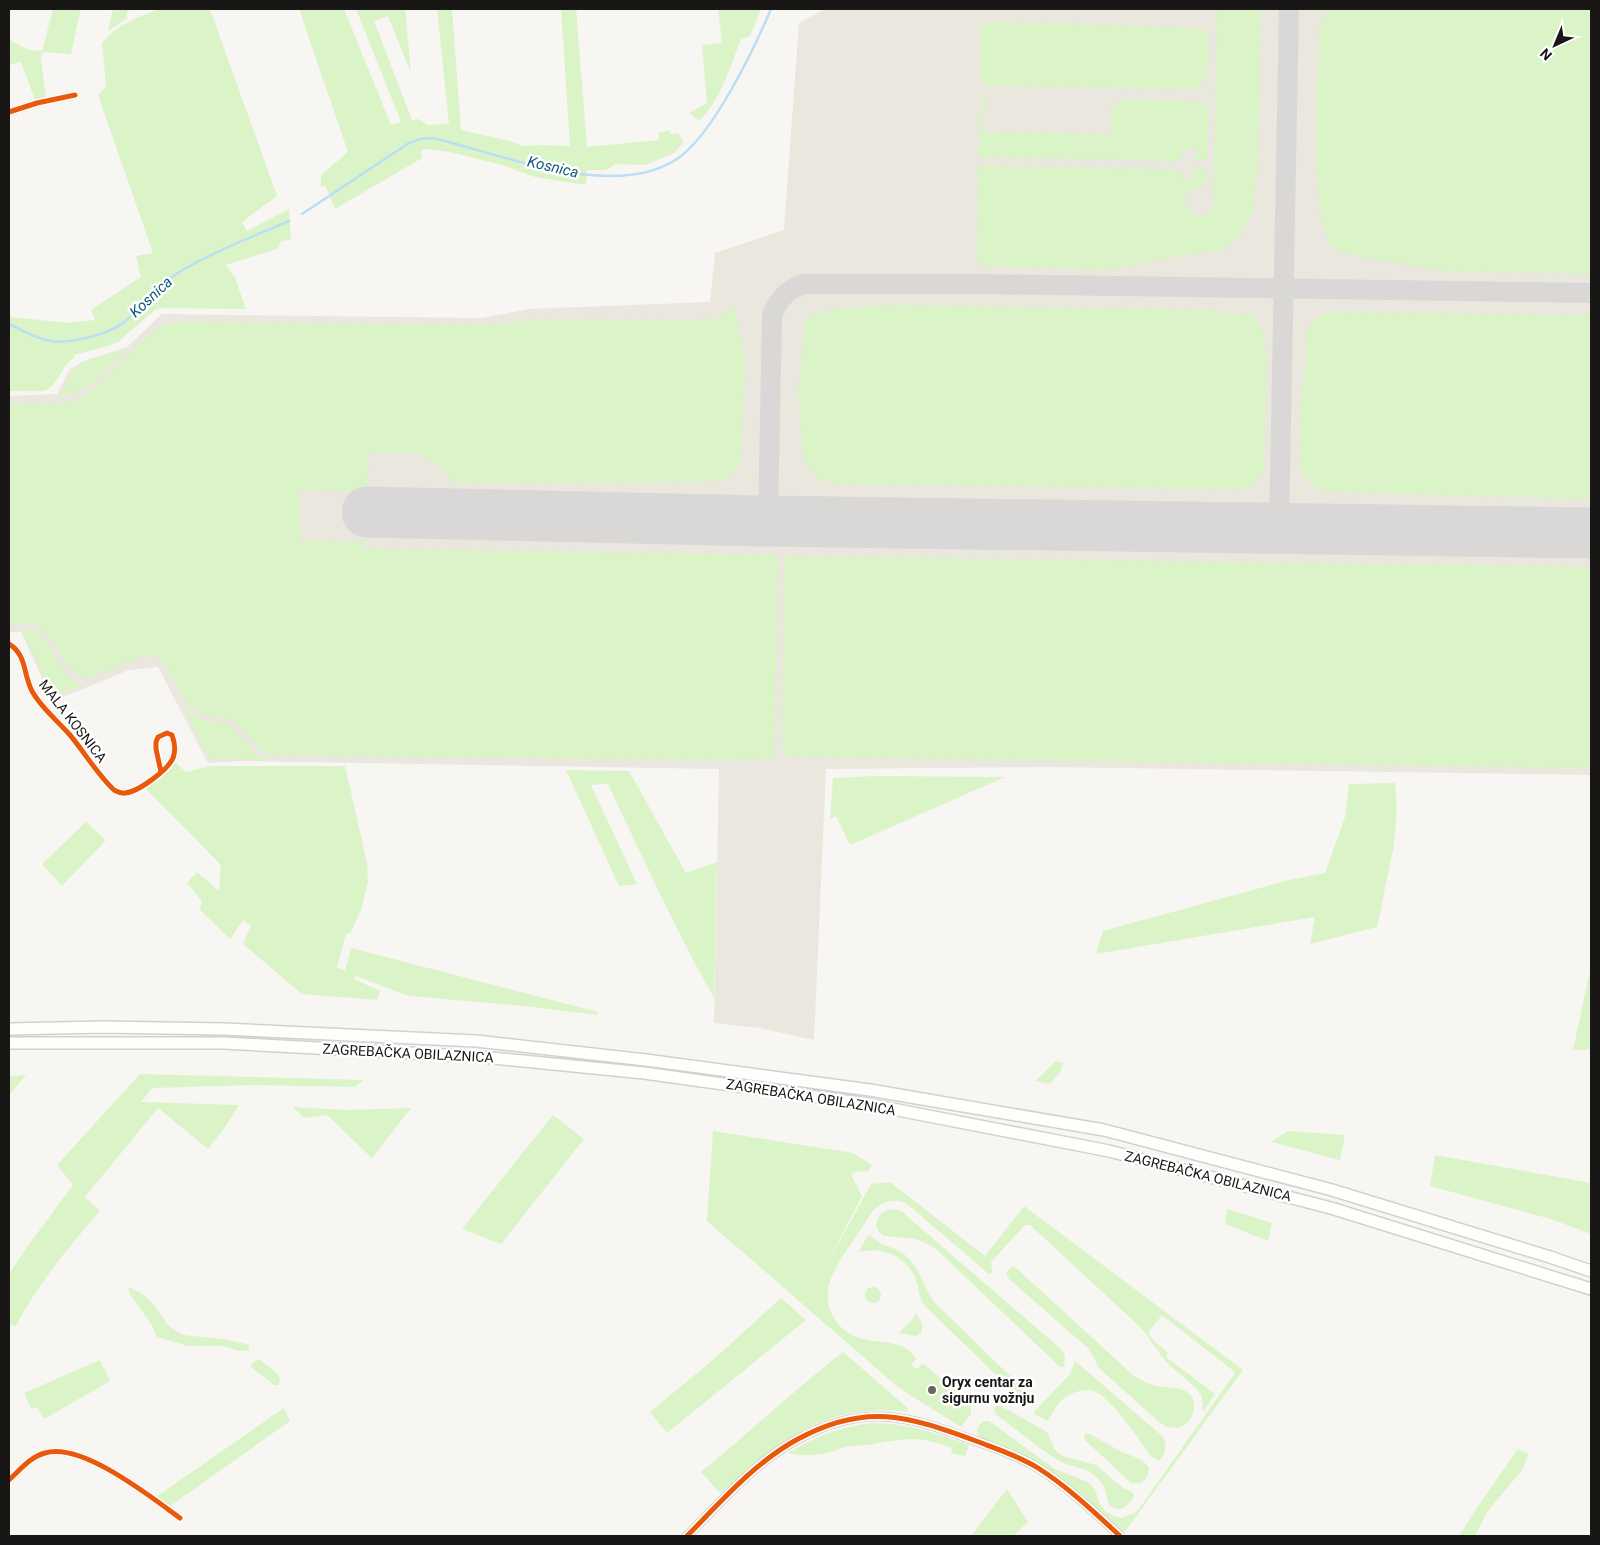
<svg xmlns="http://www.w3.org/2000/svg" width="1600" height="1545" font-family="Roboto,sans-serif">
  <style>
    .built { fill: #eae7de }
    .green { fill: #daf4c7 }
    .lines { fill: none; stroke-linecap: round; stroke-linejoin: round }
    .stream { stroke: #badef5; stroke-width: 2.5 }
    .taxiway { stroke: #dad8d6; stroke-width: 20 }
    .runway { stroke: #dad8d6; stroke-width: 51 }
    .minor-casing { stroke: #d2d1ce; stroke-width: 8 }
    .tertiary-casing { stroke: #d2d1ce; stroke-width: 10 }
    .motorway-casing { stroke: #d2d1ce; stroke-width: 14 }
    .minor { stroke: #fefefd; stroke-width: 5.5 }
    .tertiary { stroke: #fefefd; stroke-width: 8 }
    .motorway { stroke: #fefefd; stroke-width: 11 }
    .cycleway-casing { stroke: #fff; stroke-width: 8 }
    .cycleway { stroke: #e8590c; stroke-width: 5 }
    .poi-dot { fill: #666562; stroke: #fff; stroke-width: 2 }
    .labels { text-anchor: middle; dominant-baseline: central; stroke-width: 5; stroke-linejoin: round; paint-order: stroke }
    .street-label { font-size: 14px; fill: #181715; stroke: #fff }
    .poi-label { font-size: 14px; font-weight: bold; fill: #181715; stroke: #fff; text-anchor: start }
    .water-label { font-size: 15px; font-style: italic; fill: #13597f; stroke: #fff }
  </style>
  <rect width="100%" height="100%" fill="#f7f6f2"/>
  <path class="built" d="M 825,9 L 1591,9 L 1591,775 L 1045,767 L 826,769 L 814,1040 L 760,1028 L 714,1023 L 719,769 L 240,761 L 208,763 L 158,667 L 129,670 L 53,701 L 21,632 L 9,632 L 9,396 L 57,394 L 70,369 L 84,361 L 127,347 L 162,314 L 482,318 L 529,309 L 710,302 L 715,253 L 784,230 L 799,23 Z"/>
  <path class="green" d="M 53,9 L 81,9 L 71,54 L 42,52 L 41,58 L 46,99 L 35,100 L 21,62 L 9,65 L 9,40 L 29,50 L 42,51 Z
    M 113,9 L 128,9 L 126,19 L 108,31 Z
    M 158,9 L 210,9 L 277,196 L 242,222 L 247,231 L 289,209 L 291,240 L 281,241 L 277,249 L 226,265 L 235,278 L 246,309 L 161,308 L 156,309 L 118,342 L 105,347 L 74,355 L 74,358 C 60,366 60,385 44,391 L 9,391 L 9,315 L 13,317 L 67,323 L 95,320 L 91,310 L 141,277 L 136,256 L 153,253 L 98,95 L 106,86 L 102,43 C 116,25 138,18 158,9 Z
    M 299,9 L 344,9 L 391,125 L 401,122 L 356,9 L 405,9 L 411,73 L 388,16 L 374,21 L 412,120 L 418,119 L 427,125 L 449,124 L 437,9 L 452,9 L 461,130 L 510,141 L 522,146 L 540,145 L 570,146 L 561,9 L 576,9 L 587,147 L 659,140 L 659,133 L 670,130 L 670,134 L 678,133 L 684,142 L 677,150 L 672,154 L 645,165 L 616,164 L 606,170 L 587,170 L 586,185 L 535,177 L 502,165 L 450,152 L 429,149 L 421,150 L 422,158 L 335,209 L 325,185 L 321,187 L 321,175 L 348,152 Z
    M 718,9 L 761,9 L 750,36 L 741,39 C 730,67 721,100 699,121 L 689,113 L 707,103 L 702,45 L 722,43 Z
    M 1217,9 L 1261,9 L 1258,163 L 1252,214 L 1242,234 L 1225,249 L 1152,261 L 1111,270 L 982,266 L 977,258 L 978,166 L 1169,169 L 1180,171 L 1182,179 L 1194,178 L 1195,167 L 1204,169 L 1207,173 L 1207,181 L 1204,186 L 1190,190 L 1184,197 C 1185,212 1194,218 1208,215 L 1213,209 Z
    M 1327,9 L 1591,9 L 1591,274 L 1445,271 L 1361,257 L 1338,250 L 1330,246 L 1320,214 L 1316,162 L 1316,112 L 1320,28 Z
    M 993,22 L 1150,26 L 1203,29 L 1208,31 L 1208,35 C 1208,51 1213,83 1194,89 L 988,86 L 983,84 L 980,78 L 980,30 L 982,25 Z
    M 987,98 L 984,114 L 982,115 L 983,132 L 1112,134 C 1113,118 1106,103 1126,99 L 1201,102 L 1206,104 L 1208,106 L 1208,157 L 1204,160 L 1195,161 L 1196,149 L 1182,149 L 1181,159 L 1169,161 L 978,157 L 980,108 L 981,101 Z
    M 733,305 L 745,356 L 741,465 L 726,479 L 718,481 L 682,482 L 456,483 L 432,460 L 417,453 L 369,453 L 367,491 L 300,490 L 300,540 L 364,542 L 364,549 L 778,555 L 774,759 L 713,760 L 270,755 L 260,750 L 233,720 L 206,715 L 194,710 L 187,704 L 166,664 L 154,656 L 143,656 L 87,678 C 59,672 60,634 36,625 C 28,621 17,624 9,625 L 9,403 L 56,404 L 71,402 L 86,395 L 150,334 L 168,324 L 182,322 L 497,325 L 534,319 L 707,320 C 719,318 725,314 733,305 Z
    M 895,305 L 1215,310 C 1225,316 1238,314 1249,313 L 1258,322 L 1263,332 L 1267,354 L 1264,469 C 1259,479 1253,487 1241,489 L 834,484 L 821,480 L 814,474 L 803,457 L 798,394 L 805,322 C 822,305 871,307 895,305 Z
    M 1332,312 L 1591,315 L 1591,499 L 1335,492 C 1316,491 1309,487 1300,469 L 1301,399 L 1307,352 L 1305,337 L 1309,326 L 1314,320 L 1321,315 Z
    M 127,348 C 108,367 87,395 59,398 L 72,371 L 85,362 Z
    M 784,556 L 1591,567 L 1591,768 L 791,757 L 785,754 L 782,748 Z
    M 22,630 L 34,630 L 40,633 C 53,650 62,680 84,685 L 53,696 Z
    M 184,711 L 204,720 L 230,725 L 256,754 L 269,761 L 210,758 Z
    M 175,762 L 186,772 L 210,766 L 345,766 L 367,863 L 368,882 L 361,910 L 351,932 L 346,934 L 337,967 L 345,971 L 351,948 L 598,1012 L 598,1015 L 525,1006 L 420,997 L 406,995 L 356,976 L 354,979 L 380,991 L 377,1000 L 302,994 L 243,944 L 251,925 L 243,920 L 230,939 L 200,910 L 202,901 L 187,883 L 197,872 L 219,891 L 221,865 L 145,788 L 166,773 Z
    M 566,770 L 629,771 L 686,873 L 717,862 L 714,998 C 675,929 642,856 608,784 L 591,785 L 637,884 L 619,886 Z
    M 875,776 L 1005,777 L 850,845 L 836,816 L 830,819 L 833,778 Z
    M 1395,783 L 1397,809 L 1394,845 L 1377,927 L 1310,944 L 1315,917 L 1096,954 L 1103,931 L 1289,880 L 1325,873 L 1345,817 L 1349,784 Z
    M 86,822 L 106,840 L 62,886 L 42,864 Z
    M 1591,966 L 1591,1049 L 1573,1050 Z
    M 1056,1061 L 1063,1063 L 1061,1071 L 1050,1084 L 1035,1081 Z
    M 140,1074 L 364,1080 L 355,1087 L 252,1085 L 152,1088 L 141,1102 L 239,1105 L 225,1127 L 208,1149 L 158,1108 L 85,1197 L 100,1211 C 68,1248 39,1282 16,1326 L 9,1325 L 9,1274 L 27,1247 L 73,1185 L 57,1165 Z
    M 26,1075 L 9,1095 L 9,1076 Z
    M 293,1107 L 346,1110 L 411,1108 L 372,1158 L 327,1115 L 304,1118 Z
    M 553,1115 L 584,1139 L 501,1244 L 462,1229 Z
    M 713,1131 L 853,1153 L 872,1165 L 868,1171 L 854,1172 L 851,1175 L 862,1196 L 821,1275 L 871,1184 L 890,1182 L 985,1256 L 1024,1206 L 1243,1370 L 1124,1533 L 1077,1492 L 1041,1466 L 981,1439 C 974,1433 977,1426 984,1421 L 989,1421 L 1055,1469 L 1088,1482 L 1095,1489 L 1100,1504 L 1106,1512 L 1114,1516 L 1121,1518 L 1136,1512 L 1141,1506 L 1235,1373 L 1230,1368 L 1162,1315 L 1148,1333 L 1154,1341 L 1168,1353 L 1166,1357 L 1215,1394 L 1203,1412 L 1202,1397 L 1196,1388 L 1166,1362 L 1143,1330 L 1124,1312 L 1030,1225 L 1025,1225 L 991,1262 L 992,1272 L 989,1274 L 906,1203 C 890,1197 876,1203 868,1218 C 856,1238 836,1262 829,1284 C 826,1295 828,1308 834,1318 C 856,1355 901,1330 916,1359 L 911,1365 L 917,1369 L 921,1365 L 924,1364 L 971,1406 L 971,1414 L 961,1427 L 899,1388 L 707,1221 Z
    M 1288,1131 L 1345,1135 L 1340,1160 L 1271,1142 Z
    M 1435,1155 L 1591,1183 L 1591,1234 L 1551,1219 L 1430,1186 Z
    M 894,1209 L 901,1211 L 1061,1349 L 1065,1356 L 1064,1367 L 1060,1367 L 934,1247 L 916,1239 L 884,1236 L 879,1232 L 876,1225 C 877,1215 884,1210 894,1209 Z
    M 1227,1209 L 1272,1223 L 1268,1241 L 1225,1224 Z
    M 870,1235 C 882,1248 892,1245 904,1254 C 920,1267 923,1286 934,1302 L 1032,1397 L 1032,1401 L 1025,1403 L 925,1306 C 918,1298 920,1289 916,1280 C 910,1263 893,1251 874,1250 C 869,1250 864,1252 859,1251 L 867,1237 Z
    M 1011,1267 L 1015,1267 L 1134,1376 C 1141,1380 1148,1384 1156,1386 C 1171,1389 1200,1385 1193,1412 C 1192,1420 1185,1425 1178,1428 L 1167,1427 L 1160,1423 L 1099,1368 L 1089,1349 L 1009,1279 L 1006,1274 Z
    M865 1295a8 8 0 1 1 16 0a8 8 0 1 1-16 0Z
    M 128,1287 C 138,1291 148,1296 154,1305 C 165,1319 166,1328 184,1335 C 205,1338 228,1338 249,1345 L 249,1351 L 239,1351 L 224,1346 L 188,1346 L 157,1337 L 151,1324 L 130,1294 Z
    M 781,1298 L 806,1320 L 667,1433 L 650,1412 L 714,1359 Z
    M 916,1313 L 922,1323 L 922,1332 L 916,1336 L 899,1333 L 912,1320 Z
    M 843,1352 L 909,1409 L 906,1412 C 893,1410 880,1410 867,1411 C 803,1417 768,1454 720,1493 L 701,1472 C 749,1433 794,1390 843,1352 Z
    M 259,1359 L 278,1374 L 280,1380 L 278,1385 L 274,1385 L 250,1366 L 254,1362 Z
    M 100,1360 L 110,1381 L 44,1419 L 37,1407 L 31,1409 L 24,1393 Z
    M 1075,1361 L 1161,1435 C 1168,1444 1166,1454 1159,1461 C 1151,1458 1144,1447 1139,1439 C 1131,1428 1110,1400 1098,1393 C 1092,1389 1083,1390 1076,1392 C 1060,1397 1055,1408 1048,1421 L 1034,1414 L 1034,1412 L 1070,1374 Z
    M 996,1406 L 1001,1406 L 1047,1432 L 1055,1450 L 1063,1456 L 1096,1465 L 1123,1488 L 1133,1493 L 1134,1496 C 1130,1502 1125,1511 1116,1509 C 1106,1507 1107,1494 1104,1486 C 1101,1482 1098,1478 1094,1475 C 1083,1466 1069,1467 1058,1460 C 1036,1447 1017,1429 996,1415 L 994,1410 Z
    M 284,1408 L 290,1421 L 169,1507 L 156,1497 Z
    M 871,1423 C 906,1423 937,1433 969,1445 L 965,1456 L 951,1453 L 952,1448 C 918,1435 903,1439 868,1445 C 861,1446 853,1445 845,1447 C 839,1448 833,1452 827,1453 C 813,1456 802,1456 788,1453 C 817,1436 838,1428 871,1423 Z
    M 1085,1434 L 1090,1434 L 1120,1451 L 1142,1460 L 1149,1467 L 1147,1478 L 1141,1483 L 1131,1483 L 1085,1440 L 1084,1437 Z
    M 1518,1449 L 1529,1454 L 1522,1470 L 1488,1511 L 1475,1536 L 1459,1536 L 1474,1512 Z
    M 1007,1489 L 1028,1522 L 1013,1536 L 971,1536 Z"/>
  <g class="lines">
    <path class="stream" d="M 302,214 L 409,143 L 420,139 L 433,138 C 500,154 614,201 677,159 C 713,135 754,49 771,9
      M 9,324 C 22,330 36,339 51,341 C 69,344 111,334 124,322 C 144,305 158,284 181,271 C 215,251 252,237 289,221"/>
    <path class="taxiway" d="M 768,521 L 772,315 C 779,299 786,291 802,284 L 975,284 L 1591,293
      M 1279,528 L 1289,9"/>
    <path class="runway" d="M 367,512 L 768,521 L 1591,533"/>
    <defs>
      <path id="minor" d="M 9,112 L 37,103 L 75,95
        M 9,644 C 27,655 23,674 32,691 C 41,708 58,721 70,735 C 85,753 97,774 114,790 C 118,792 121,794 125,793 C 138,792 168,770 173,758 C 176,750 175,743 172,735 L 167,733 L 158,737 L 156,742 L 156,749 L 161,772
        M 9,1480 C 20,1470 30,1457 45,1453 C 82,1442 151,1497 180,1518"/>
      <path id="tertiary" d="M 687,1536 C 721,1502 755,1462 798,1439 C 866,1402 908,1416 976,1441 C 997,1449 1019,1456 1038,1468 C 1068,1487 1094,1512 1120,1536"/>
      <path id="motorway" d="M 9,1029 L 103,1027 L 224,1029 L 476,1041 L 646,1060 L 870,1090 L 1104,1130 L 1332,1190 L 1550,1257 L 1591,1271
        M 9,1043 L 224,1043 L 483,1057 L 644,1073 L 867,1104 L 1109,1151 L 1331,1208 L 1591,1289"/>
    </defs>
    <use href="#minor" class="minor-casing"/>
    <use href="#tertiary" class="tertiary-casing"/>
    <use href="#motorway" class="motorway-casing"/>
    <use href="#minor" class="minor"/>
    <use href="#tertiary" class="tertiary"/>
    <use href="#motorway" class="motorway"/>
    <defs>
      <path id="cycleway" d="M 9,112 L 37,103 L 75,95
        M 9,644 C 27,655 23,674 32,691 C 41,708 58,721 70,735 C 85,753 97,774 114,790 C 118,792 121,794 125,793 C 138,792 168,770 173,758 C 176,750 175,743 172,735 L 167,733 L 158,737 L 156,742 L 156,749 L 161,772
        M 9,1480 C 20,1470 30,1457 45,1453 C 82,1442 151,1497 180,1518
        M 687,1536 C 721,1502 755,1462 798,1439 C 866,1402 908,1416 976,1441 C 997,1449 1019,1456 1038,1468 C 1068,1487 1094,1512 1120,1536"/>
    </defs>
    <use href="#cycleway" class="cycleway-casing"/>
    <use href="#cycleway" class="cycleway"/>
  </g>
  <circle class="poi-dot" cx="932" cy="1390" r="5"/>
  <g class="labels">
    <g class="street-label">
      <text transform="translate(73 721) rotate(52)">MALA KOSNICA</text>
      <text transform="translate(408 1053) rotate(3)">ZAGREBAČKA OBILAZNICA</text>
      <text transform="translate(811 1097) rotate(9)">ZAGREBAČKA OBILAZNICA</text>
      <text transform="translate(1208 1176) rotate(14)">ZAGREBAČKA OBILAZNICA</text>
    </g>
    <g class="poi-label">
      <text x="942" y="1382">Oryx centar za<tspan x="942" dy="16">sigurnu vožnju</tspan></text>
    </g>
    <g class="water-label">
      <text transform="translate(553 167) rotate(13)">Kosnica</text>
      <text transform="translate(151 297) rotate(-43)">Kosnica</text>
    </g>
  </g>
  <rect width="1600" height="1545" fill="none" stroke="#181715" stroke-width="20"/>
  <g transform="translate(1555 45) rotate(224)" stroke="#ffffff" stroke-width="4" paint-order="stroke">
  <path d="M0-4L9 19L0 12L-9 19Z" fill="#181715"/>
  <text y="-8" font-size="14" font-weight="bold" text-anchor="middle" fill="#181715">N</text>
  </g>
</svg>
